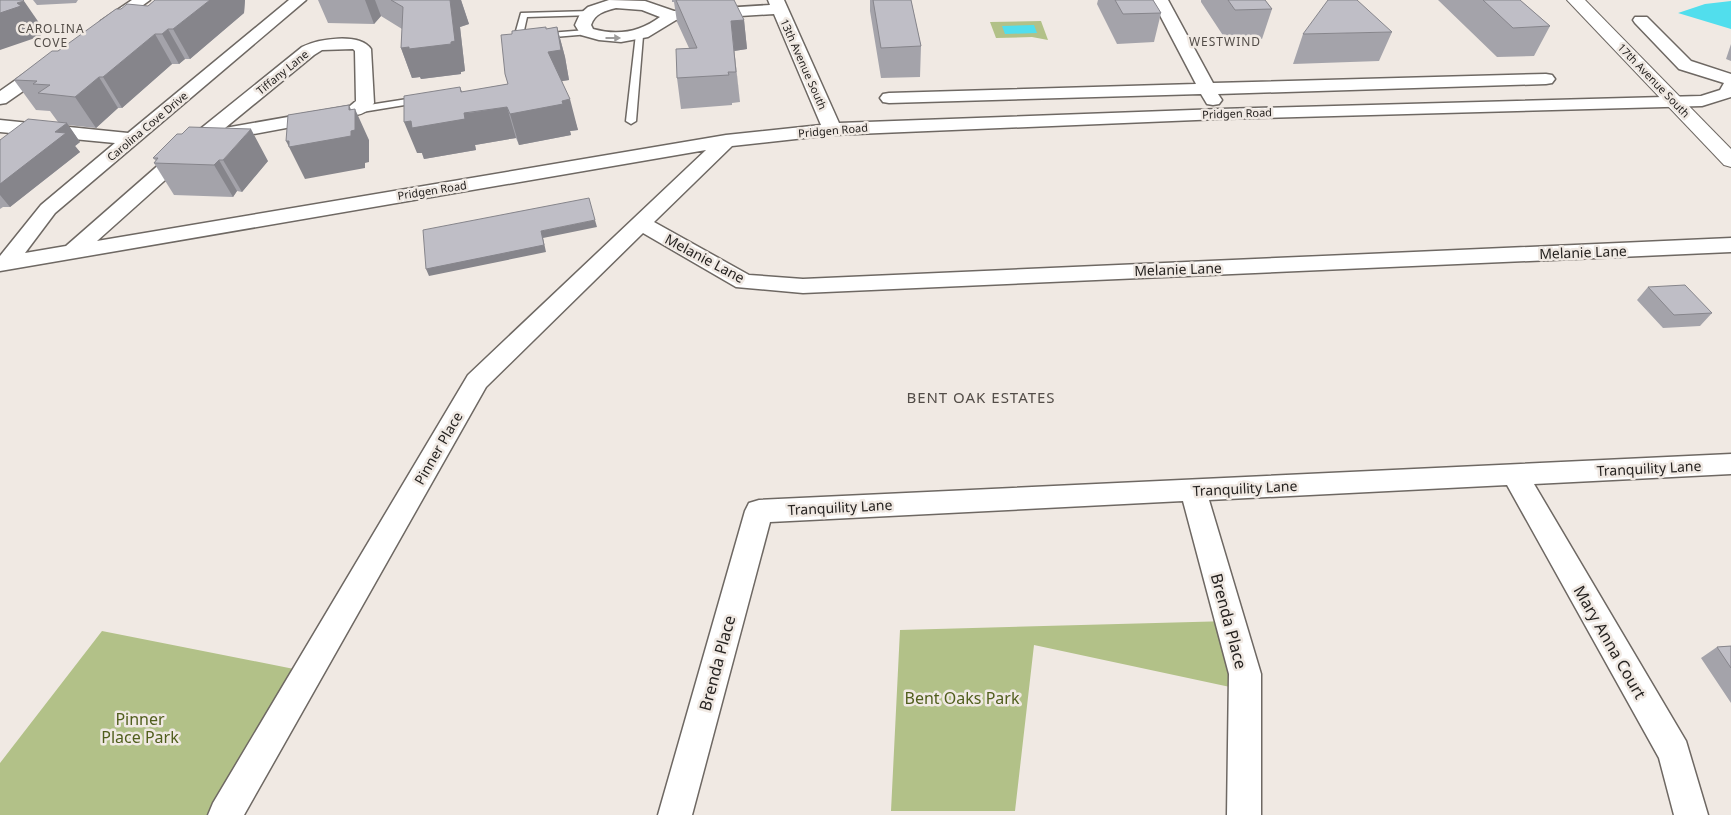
<svg xmlns="http://www.w3.org/2000/svg" width="1731" height="815" font-family="'Noto Sans',sans-serif">
  <style>
    .green { fill: #b2c188 }
    .water { fill: #51deed }
    .lines { fill: none; stroke-linecap: round; stroke-linejoin: round }
    .lane-casing { stroke: #6e6863; stroke-width: 3 }
    .street-casing { stroke: #6e6863; stroke-width: 3 }
    .secondary-casing { stroke: #6e6863; stroke-width: 2 }
    .lane { fill: #fff; fill-rule: evenodd }
    .street { fill: #fff; fill-rule: evenodd }
    .secondary { fill: #fff; fill-rule: evenodd }
    .wall { fill: #a4a3aa }
    .shaded-wall { fill: #86858b }
    .building { fill: #bfbec6; stroke: #86858b }
    .oneway { fill: #9d9c9b }
    .labels { text-anchor: middle; dominant-baseline: central; stroke-width: 5; stroke-linejoin: round; paint-order: stroke }
    .far-street-label { font-size: 11px; fill: #262321; stroke: #f0e9e3 }
    .far-neighbourhood-label { font-size: 12px; letter-spacing: 1px; fill: #534d48; stroke: #f0e9e3 }
    .street-label { font-size: 14px; fill: #262321; stroke: #f0e9e3 }
    .neighbourhood-label { font-size: 15px; letter-spacing: 1px; fill: #534d48; stroke: #f0e9e3 }
    .near-street-label { font-size: 16px; fill: #262321; stroke: #f0e9e3 }
    .near-park-label { font-size: 16px; fill: #505e1d; stroke: #f0e9e3 }
  </style>
  <rect width="100%" height="100%" fill="#f0e9e3"/>
  <path class="green" d="M 1041,21 L 1048,40 L 1032,37 L 996,38 L 990,22 Z
    M 1230,621 L 1244,690 L 1034,645 L 1015,811 L 891,811 L 900,630 Z
    M 102,631 L 309,672 L 225,815 L 0,815 L 0,763 Z"/>
  <path class="water" d="M 1731,1 L 1731,29 L 1678,13 L 1705,4 Z
    M 1034,25 L 1037,33 L 1005,34 L 1002,26 Z"/>
  <g class="lines">
    <defs>
      <path id="lane" d="M 591,11 L 595,13 L 594,15 L 527,17 L 523,35 L 587,30 L 591,32 L 590,34 L 518,40 L 514,38 L 521,13 Z
        M 636,34 L 643,36 L 636,121 L 631,124 L 626,121 Z
        M 420,97 L 423,98 L 423,102 L 356,113 L 351,110 L 356,107 Z"/>
      <path id="street" d="M 132,0 L 150,0 L 113,27 L 101,27 L 99,24 L 101,21 Z
        M 289,0 L 306,0 L 55,213 L 25,253 L 66,246 L 194,134 L 302,47 C 318,39 359,32 371,49 L 374,103 C 369,110 364,114 356,115 L 216,141 L 211,139 L 97,241 L 726,135 L 821,125 L 774,14 L 676,20 L 648,37 L 621,42 L 599,40 L 581,35 L 575,25 L 580,14 L 588,7 L 609,0 L 645,1 L 674,11 L 770,5 L 768,0 L 784,0 L 839,123 L 1220,109 L 1701,96 L 1720,90 L 1724,83 L 1679,69 L 1635,23 L 1633,20 L 1635,17 L 1647,17 L 1691,61 L 1731,74 L 1731,97 L 1702,106 L 1220,119 L 832,135 L 732,146 L 654,222 L 749,275 L 803,279 L 1731,238 L 1731,252 L 803,293 L 736,287 L 643,233 L 486,387 L 244,815 L 208,815 L 213,803 L 468,375 L 706,150 L 0,271 L 0,256 L 41,205 L 115,143 L 0,132 L 0,120 L 128,133 ZM 616,8 L 642,10 L 660,17 C 640,32 618,36 593,29 L 591,25 C 595,13 605,11 616,8 ZM 353,49 L 355,51 L 356,101 L 350,106 L 225,128 L 314,55 L 322,50 Z
        M 1152,0 L 1168,0 L 1213,83 L 1546,74 L 1552,75 L 1555,79 L 1552,83 L 1546,84 L 1218,94 L 1222,100 L 1219,104 L 1213,105 L 1207,104 L 1201,94 L 889,103 L 883,102 L 880,98 L 883,94 L 889,93 L 1196,84 Z
        M 46,62 L 52,63 L 54,67 L 52,71 L 6,103 L 0,104 L 0,91 L 40,63 Z
        M 1731,454 L 1731,474 L 1534,484 L 1686,741 L 1708,815 L 1674,815 L 1659,758 L 1507,485 L 1209,500 L 1261,674 L 1261,815 L 1227,815 L 1229,674 L 1183,501 L 770,522 L 692,815 L 658,815 L 745,511 L 749,503 L 759,500 Z"/>
      <path id="secondary" d="M 1567,0 L 1585,0 L 1731,149 L 1731,167 L 1724,165 Z"/>
    </defs>
    <use href="#lane" class="lane-casing"/>
    <use href="#street" class="street-casing"/>
    <use href="#secondary" class="secondary-casing"/>
    <use href="#lane" class="lane"/>
    <use href="#street" class="street"/>
    <use href="#secondary" class="secondary"/>
  </g>
  <path class="wall" d="M 33,0 L 78,0 L 76,3 L 37,5 Z
    M 155,0 L 245,0 L 244,13 L 190,59 L 185,59 L 179,64 L 172,64 L 122,108 L 118,108 L 96,128 L 68,125 L 80,142 L 75,146 L 80,152 L 10,207 L 3,207 L 0,209 L 0,140 L 58,122 L 50,111 L 36,110 L 14,80 L 121,9 L 148,6 Z
    M 318,0 L 461,0 L 469,24 L 460,27 L 465,71 L 461,72 L 461,74 L 421,79 L 420,77 L 412,78 L 401,48 L 402,29 L 381,16 L 374,24 L 328,23 Z
    M 672,0 L 734,0 L 744,20 L 747,49 L 734,51 L 740,102 L 732,103 L 732,105 L 681,109 L 677,78 L 689,48 L 677,22 L 674,2 L 672,2 Z
    M 870,0 L 911,0 L 921,46 L 920,77 L 881,78 L 870,11 Z
    M 1098,0 L 1153,0 L 1161,13 L 1154,42 L 1117,44 L 1097,4 Z
    M 1201,0 L 1265,0 L 1272,9 L 1262,39 L 1226,40 L 1201,2 Z
    M 1438,0 L 1520,0 L 1550,26 L 1534,56 L 1497,57 Z
    M 557,27 L 565,57 L 569,80 L 562,81 L 578,130 L 570,131 L 571,135 L 519,145 L 516,138 L 475,145 L 476,150 L 424,159 L 422,153 L 417,153 L 460,87 L 462,92 L 508,84 L 505,74 L 546,29 Z
    M 1392,32 L 1379,61 L 1293,64 L 1303,34 Z
    M 1731,44 L 1731,61 L 1726,59 Z
    M 153,158 L 268,161 L 242,192 L 237,191 L 233,197 L 174,195 L 154,163 L 156,161 Z
    M 1648,287 L 1712,313 L 1700,326 L 1663,328 L 1637,300 Z
    M 1731,646 L 1731,703 L 1701,658 L 1717,647 Z"/>
  <path class="shaded-wall" d="M 210,0 L 245,0 L 244,13 L 190,59 L 173,29 Z
    M 365,0 L 375,0 L 381,16 L 374,24 Z
    M 450,0 L 461,0 L 469,24 L 460,27 L 465,71 L 461,72 L 461,74 L 421,79 L 420,77 L 412,78 L 401,48 Z
    M 24,1 L 44,30 L 38,32 L 41,36 L 0,50 L 0,13 L 17,3 Z
    M 744,20 L 747,49 L 734,51 L 740,102 L 731,21 Z
    M 557,27 L 565,57 L 569,80 L 556,82 L 548,52 L 552,51 Z
    M 168,29 L 185,59 L 179,64 L 162,34 Z
    M 155,34 L 172,64 L 122,108 L 103,77 Z
    M 99,77 L 118,108 L 96,128 L 75,97 Z
    M 460,87 L 469,113 L 507,107 L 516,138 L 475,145 L 476,150 L 424,159 L 422,153 L 417,153 L 404,122 L 461,92 Z
    M 570,99 L 578,130 L 570,131 L 571,135 L 519,145 L 510,114 Z
    M 349,105 L 355,119 L 355,109 L 369,140 L 369,162 L 365,163 L 365,168 L 305,179 L 286,141 L 349,110 Z
    M 67,123 L 80,142 L 75,146 L 80,152 L 10,207 L 0,195 L 0,184 L 55,132 Z
    M 251,129 L 268,161 L 242,192 L 223,160 Z
    M 219,160 L 237,191 L 233,197 L 214,165 Z
    M 595,220 L 597,227 L 543,238 L 546,252 L 429,276 L 426,269 L 541,231 Z"/>
  <path class="building" d="M 0,0 L 23,0 L 24,1 L 17,3 L 21,6 L 0,13 Z
    M 155,0 L 210,0 L 173,29 L 168,29 L 162,34 L 155,34 L 103,77 L 99,77 L 75,97 L 38,93 L 50,85 L 33,84 L 37,81 L 14,80 L 52,51 L 58,51 L 116,9 L 121,9 L 127,4 L 148,6 Z
    M 391,0 L 450,0 L 455,41 L 451,42 L 451,44 L 409,49 L 409,47 L 401,48 L 403,7 Z
    M 676,0 L 734,0 L 744,20 L 731,21 L 736,72 L 728,72 L 729,75 L 677,78 L 676,49 L 697,48 Z
    M 873,0 L 911,0 L 921,46 L 881,48 Z
    M 1115,0 L 1153,0 L 1161,13 L 1123,14 Z
    M 1228,0 L 1265,0 L 1272,9 L 1235,10 Z
    M 1328,0 L 1357,0 L 1392,32 L 1303,34 Z
    M 1483,0 L 1520,0 L 1550,26 L 1513,28 Z
    M 546,27 L 546,29 L 557,27 L 561,50 L 548,52 L 570,99 L 562,101 L 563,104 L 510,114 L 507,107 L 464,113 L 465,119 L 412,128 L 411,121 L 404,122 L 404,96 L 460,87 L 461,92 L 508,84 L 505,74 L 501,35 L 512,34 L 512,31 Z
    M 349,105 L 349,110 L 355,109 L 355,130 L 351,131 L 351,136 L 289,147 L 289,141 L 286,141 L 288,115 Z
    M 28,119 L 67,123 L 55,132 L 66,133 L 0,184 L 0,140 Z
    M 189,127 L 251,129 L 223,160 L 219,160 L 214,165 L 154,163 L 158,158 L 153,158 L 177,134 L 182,134 Z
    M 589,198 L 595,220 L 541,231 L 544,245 L 426,269 L 423,230 Z
    M 1685,285 L 1712,313 L 1674,315 L 1648,287 Z
    M 1731,646 L 1731,668 L 1717,647 Z"/>
  <defs><path id="oneway-solid" d="M-6-.8H1V-3.2L6.5 0L1 3.2V.8H-6Z" transform="scale(1.25)"/></defs>
  <use class="oneway" href="#oneway-solid" transform="translate(613 38)"/>
  <g class="labels">
    <g class="far-street-label">
      <text transform="translate(804 64) rotate(66)">13th Avenue South</text>
      <text transform="translate(282 72) rotate(-39)">Tiffany Lane</text>
      <text transform="translate(1654 80) rotate(46)">17th Avenue South</text>
      <text transform="translate(1237 113) rotate(-2)">Pridgen Road</text>
      <text transform="translate(147 126) rotate(-40)">Carolina Cove Drive</text>
      <text transform="translate(833 130) rotate(-5)">Pridgen Road</text>
      <text transform="translate(432 190) rotate(-9)">Pridgen Road</text>
    </g>
    <g class="far-neighbourhood-label">
      <text x="51" y="28">CAROLINA<tspan x="51" dy="14">COVE</tspan></text>
      <text x="1225" y="41">WESTWIND</text>
    </g>
    <g class="street-label">
      <text transform="translate(1583 252) rotate(-2)">Melanie Lane</text>
      <text transform="translate(705 258) rotate(28)">Melanie Lane</text>
      <text transform="translate(1178 269) rotate(-2)">Melanie Lane</text>
      <text transform="translate(438 448) rotate(-60)">Pinner Place</text>
      <text transform="translate(1649 468) rotate(-3)">Tranquility Lane</text>
      <text transform="translate(1245 488) rotate(-3)">Tranquility Lane</text>
      <text transform="translate(840 507) rotate(-3)">Tranquility Lane</text>
    </g>
    <g class="neighbourhood-label">
      <text x="981" y="397">BENT OAK ESTATES</text>
    </g>
    <g class="near-street-label">
      <text transform="translate(1229 621) rotate(75)">Brenda Place</text>
      <text transform="translate(1610 642) rotate(60)">Mary Anna Court</text>
      <text transform="translate(717 663) rotate(-75)">Brenda Place</text>
    </g>
    <g class="near-park-label">
      <text x="962" y="698">Bent Oaks Park</text>
      <text x="140" y="719">Pinner<tspan x="140" dy="18">Place Park</tspan></text>
    </g>
  </g>
</svg>
